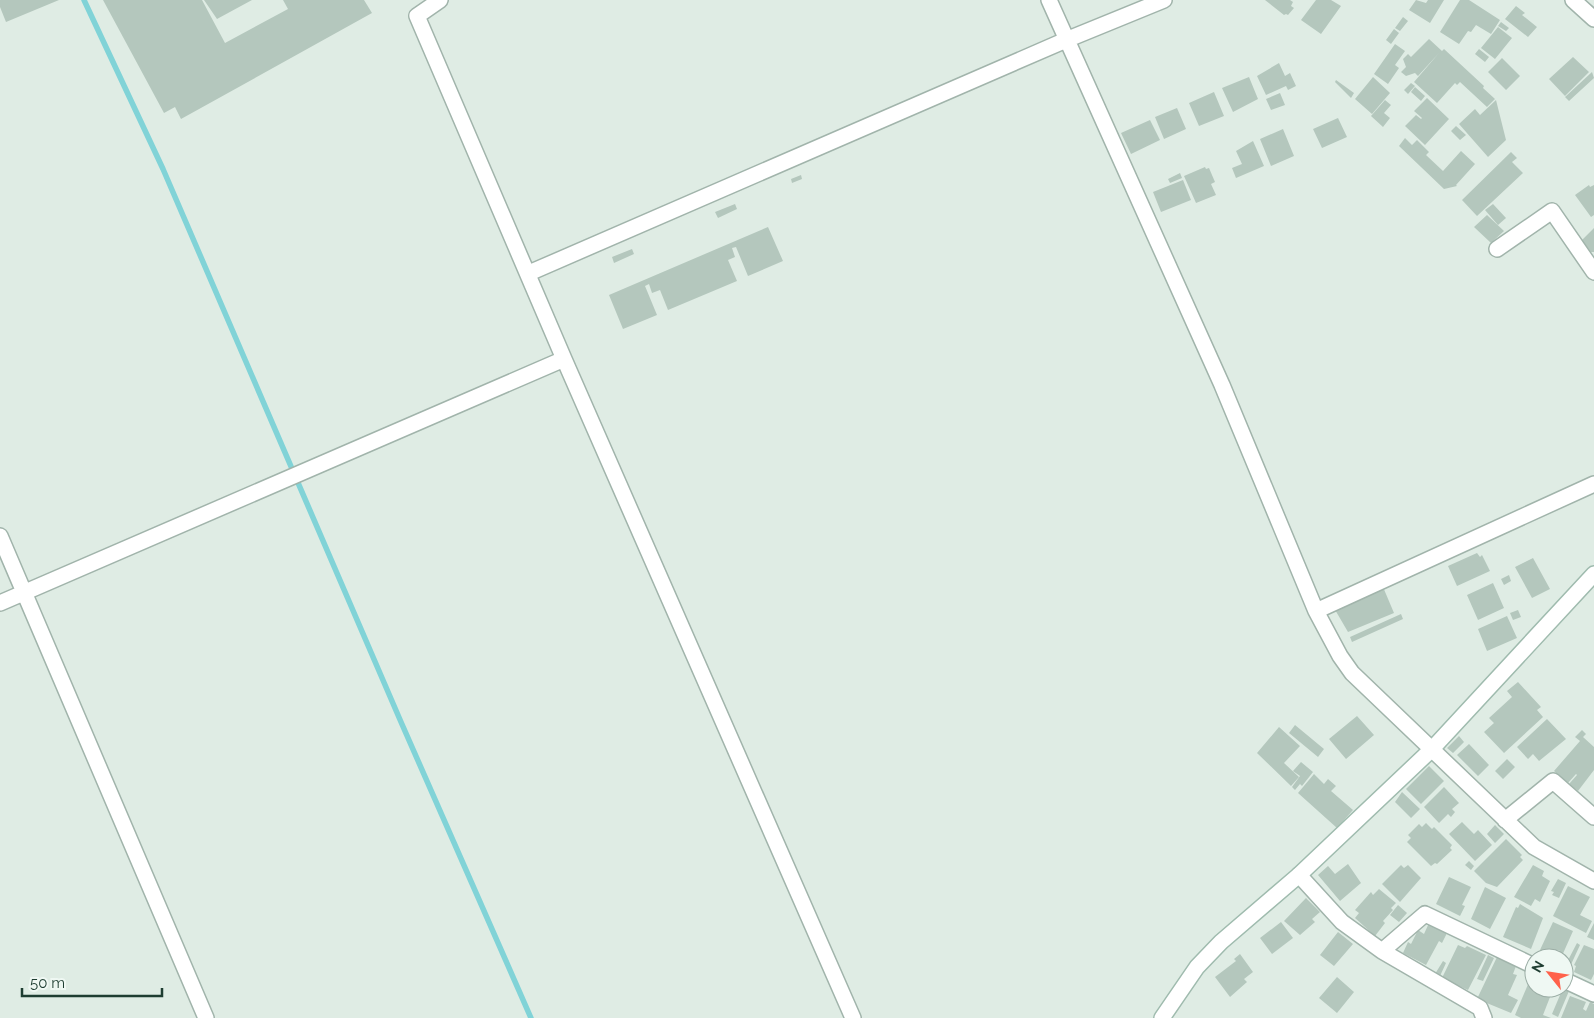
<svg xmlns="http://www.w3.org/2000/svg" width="1594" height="1018" font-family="Raleway,sans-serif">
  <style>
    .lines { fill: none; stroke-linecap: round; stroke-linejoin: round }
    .stream { stroke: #81d3d7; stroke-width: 5.5 }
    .building { fill: #b4c7bd }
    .street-casing { stroke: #a1b4ab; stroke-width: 18 }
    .secondary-casing { stroke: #9fbbae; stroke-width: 18 }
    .street { stroke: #fff; stroke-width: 15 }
    .secondary { stroke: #fff; stroke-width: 15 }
  </style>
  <rect width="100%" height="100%" fill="#dfece4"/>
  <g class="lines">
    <path class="stream" d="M 84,0 L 163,169 L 401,722 L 531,1018"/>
  </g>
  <path class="building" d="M 0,0 L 59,0 L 6,22 L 0,7 Z
    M 103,0 L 202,0 L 225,43 L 288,9 L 283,0 L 364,0 L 372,13 L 181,119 L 175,107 L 164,113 Z
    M 204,0 L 252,0 L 217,19 Z
    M 1265,0 L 1290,0 L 1293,2 L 1291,6 L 1294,8 L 1288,15 L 1286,14 L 1284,15 Z
    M 1316,0 L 1331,0 L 1341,6 L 1321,34 L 1301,20 Z
    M 1416,0 L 1426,3 L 1428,0 L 1444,0 L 1430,23 L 1409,10 Z
    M 1460,0 L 1469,0 L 1500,20 L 1491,34 L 1476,25 L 1471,32 L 1468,31 L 1459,44 L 1440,32 Z
    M 1516,6 L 1525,13 L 1522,15 L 1537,27 L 1528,37 L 1505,19 Z
    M 1403,17 L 1408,21 L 1400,31 L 1395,28 Z
    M 1501,22 L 1509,28 L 1506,31 L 1498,26 Z
    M 1498,27 L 1512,38 L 1495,59 L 1481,48 Z
    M 1394,29 L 1399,33 L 1391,44 L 1386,40 Z
    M 1429,39 L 1442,51 L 1444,49 L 1484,86 L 1483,88 L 1495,99 L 1487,107 L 1460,82 L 1457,85 L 1455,83 L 1437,103 L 1414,82 L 1439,53 L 1418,76 L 1415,73 L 1406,76 L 1401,72 L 1406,67 L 1403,59 L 1408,54 L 1411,57 Z
    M 1395,44 L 1405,51 L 1395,65 L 1399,68 L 1388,84 L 1374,74 Z
    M 1479,49 L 1489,57 L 1485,62 L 1475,54 Z
    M 1573,57 L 1589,72 L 1565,96 L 1549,79 Z
    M 1502,58 L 1520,76 L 1506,90 L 1488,72 Z
    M 1279,63 L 1285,76 L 1290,73 L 1296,86 L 1288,90 L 1286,86 L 1266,95 L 1257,76 Z
    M 1592,72 L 1594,78 L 1569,101 L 1565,97 Z
    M 1249,77 L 1258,99 L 1233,112 L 1222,88 Z
    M 1373,77 L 1390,93 L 1372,114 L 1355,99 Z
    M 1336,80 L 1354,93 L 1351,98 L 1335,82 Z
    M 1411,83 L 1415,86 L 1408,94 L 1404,90 Z
    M 1415,87 L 1425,96 L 1421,101 L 1411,92 Z
    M 1214,92 L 1224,116 L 1199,126 L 1189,103 Z
    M 1280,93 L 1285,105 L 1271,110 L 1266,99 Z
    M 1427,98 L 1449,119 L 1425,145 L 1405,126 L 1416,115 L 1421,119 L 1422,118 L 1414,111 Z
    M 1385,100 L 1391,105 L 1384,113 L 1390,118 L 1383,127 L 1371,116 Z
    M 1496,100 L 1506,140 L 1488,157 L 1459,124 L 1475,109 L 1480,115 Z
    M 1177,108 L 1186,129 L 1164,139 L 1155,117 Z
    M 1338,118 L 1347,137 L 1322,148 L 1313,129 Z
    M 1150,120 L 1160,140 L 1131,154 L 1121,133 Z
    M 1456,126 L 1466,135 L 1460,140 L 1451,131 Z
    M 1283,129 L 1294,156 L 1271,166 L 1260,139 Z
    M 1405,138 L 1412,145 L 1417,140 L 1429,152 L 1426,155 L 1443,171 L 1461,151 L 1475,164 L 1456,185 L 1457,186 L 1444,189 L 1399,146 Z
    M 1253,141 L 1264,166 L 1236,178 L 1232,168 L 1242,164 L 1236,151 Z
    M 1511,152 L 1517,158 L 1512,162 L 1523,173 L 1477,216 L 1462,200 Z
    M 1205,167 L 1206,169 L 1209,168 L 1215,182 L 1211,184 L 1216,195 L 1196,203 L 1184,176 Z
    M 1180,173 L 1182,178 L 1170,183 L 1168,179 Z
    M 801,175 L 802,179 L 792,183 L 791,179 Z
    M 1183,180 L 1191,200 L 1161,212 L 1153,192 Z
    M 1589,185 L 1590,187 L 1594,185 L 1594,215 L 1591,217 L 1575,195 Z
    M 735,204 L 737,209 L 718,218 L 715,212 Z
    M 1493,204 L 1506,218 L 1498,225 L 1485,210 Z
    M 1487,215 L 1504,231 L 1491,243 L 1474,227 Z
    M 768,227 L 783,261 L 748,276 L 736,247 L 732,248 L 735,257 L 728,260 L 737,281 L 668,310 L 660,290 L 652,293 L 649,284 L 645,286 L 657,315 L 623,329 L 609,295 Z
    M 1594,228 L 1594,252 L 1591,252 L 1582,240 Z
    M 632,249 L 634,254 L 614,263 L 612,257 Z
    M 1477,553 L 1480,557 L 1482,555 L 1490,571 L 1457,586 L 1448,566 Z
    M 1533,558 L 1550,589 L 1532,598 L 1515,567 Z
    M 1509,575 L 1511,581 L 1504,585 L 1501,579 Z
    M 1493,583 L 1504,608 L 1478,620 L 1467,595 Z
    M 1383,587 L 1394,613 L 1348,632 L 1334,608 Z
    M 1518,610 L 1521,617 L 1513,620 L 1510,613 Z
    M 1401,614 L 1403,619 L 1352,642 L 1350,637 Z
    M 1507,616 L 1517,638 L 1487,651 L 1478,629 Z
    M 1518,682 L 1541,707 L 1537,710 L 1543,717 L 1504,753 L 1484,732 L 1494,723 L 1489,718 L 1512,697 L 1507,691 Z
    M 1357,716 L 1374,735 L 1346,759 L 1329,739 Z
    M 1547,719 L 1566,739 L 1539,761 L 1533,754 L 1528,759 L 1517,747 Z
    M 1295,725 L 1324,749 L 1318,757 L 1289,733 Z
    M 1279,727 L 1300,746 L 1284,763 L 1299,777 L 1291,786 L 1257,753 Z
    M 1582,730 L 1586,734 L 1583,737 L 1594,747 L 1594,770 L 1578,791 L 1569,784 L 1577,775 L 1576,774 L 1568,783 L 1554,771 L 1580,741 L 1575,737 Z
    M 1459,736 L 1464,742 L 1453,753 L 1447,748 Z
    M 1469,744 L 1489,765 L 1478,776 L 1457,755 Z
    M 1507,759 L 1515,767 L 1503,779 L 1495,771 Z
    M 1301,762 L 1313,772 L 1302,786 L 1300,784 L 1295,790 L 1292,787 L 1300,776 L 1293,771 Z
    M 1429,766 L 1444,781 L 1421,804 L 1406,789 Z
    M 1314,774 L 1324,784 L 1328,779 L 1336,786 L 1331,791 L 1353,810 L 1337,828 L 1298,793 Z
    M 1444,787 L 1459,803 L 1452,809 L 1455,812 L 1451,817 L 1448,814 L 1439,823 L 1424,807 Z
    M 1402,792 L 1420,809 L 1411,818 L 1395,802 Z
    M 1462,822 L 1474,834 L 1478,830 L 1492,845 L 1475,861 L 1449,834 Z
    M 1426,823 L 1432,829 L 1434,827 L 1452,845 L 1450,848 L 1452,850 L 1437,864 L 1435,863 L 1431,866 L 1407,842 L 1411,838 L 1408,835 L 1419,824 L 1422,827 Z
    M 1495,825 L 1504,834 L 1495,843 L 1487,834 Z
    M 1506,839 L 1522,855 L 1520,857 L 1523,860 L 1497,887 L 1486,883 L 1474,871 Z
    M 1469,861 L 1474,866 L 1471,870 L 1465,865 Z
    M 1348,864 L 1361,883 L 1340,901 L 1318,875 L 1328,866 L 1335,874 Z
    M 1401,865 L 1404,868 L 1408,865 L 1421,878 L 1400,902 L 1382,884 Z
    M 1533,865 L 1544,871 L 1542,876 L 1550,881 L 1540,902 L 1535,899 L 1531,906 L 1514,897 Z
    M 1449,877 L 1471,887 L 1462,905 L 1465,906 L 1460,916 L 1436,904 Z
    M 1558,879 L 1566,883 L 1559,898 L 1552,895 L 1554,892 L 1551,891 Z
    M 1568,886 L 1590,897 L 1580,915 L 1592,921 L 1586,933 L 1553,916 Z
    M 1485,887 L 1506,898 L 1490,929 L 1471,919 Z
    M 1379,889 L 1396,903 L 1391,908 L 1393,910 L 1383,921 L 1385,923 L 1375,936 L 1355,918 L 1359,913 L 1355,910 L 1371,892 L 1373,895 Z
    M 1306,898 L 1320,912 L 1312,919 L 1315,922 L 1300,935 L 1284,921 Z
    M 1520,904 L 1543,918 L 1531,949 L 1503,937 L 1516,907 L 1518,908 Z
    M 1398,905 L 1407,913 L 1399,922 L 1390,915 Z
    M 1281,922 L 1293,938 L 1272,954 L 1260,938 Z
    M 1553,922 L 1573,931 L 1561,958 L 1547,958 L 1544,957 L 1546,952 L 1540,950 Z
    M 1429,923 L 1447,933 L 1442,943 L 1439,941 L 1426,965 L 1403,953 L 1408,942 L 1411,944 L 1418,930 L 1424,934 Z
    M 1594,923 L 1594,940 L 1587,937 Z
    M 1338,932 L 1353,944 L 1334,966 L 1320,955 Z
    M 1577,943 L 1580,945 L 1568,971 L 1564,968 Z
    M 1458,945 L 1465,948 L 1467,946 L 1486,955 L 1468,990 L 1442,978 Z
    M 1584,945 L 1594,949 L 1594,974 L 1591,980 L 1574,972 L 1576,966 L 1574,965 Z
    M 1240,954 L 1253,972 L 1244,979 L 1247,982 L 1230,997 L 1215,977 L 1236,961 L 1234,959 Z
    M 1488,955 L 1494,958 L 1483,981 L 1477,979 Z
    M 1497,957 L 1516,966 L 1513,974 L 1517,975 L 1508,995 L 1518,1000 L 1511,1013 L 1477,999 Z
    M 1443,961 L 1446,963 L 1440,976 L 1435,974 Z
    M 1532,975 L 1534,988 L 1542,988 L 1552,992 L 1543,1015 L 1551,1018 L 1521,1018 L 1515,1015 Z
    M 1337,977 L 1354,992 L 1337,1013 L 1319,998 Z
    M 1563,988 L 1569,991 L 1558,1017 L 1552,1014 Z
    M 1570,996 L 1586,1002 L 1583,1009 L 1586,1011 L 1590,1002 L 1594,1004 L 1594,1018 L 1561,1018 Z"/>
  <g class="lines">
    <defs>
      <path id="street" d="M 440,0 L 417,16 L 564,359 L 853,1018
        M 1049,0 L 1222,385 L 1316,611 L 1340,656 L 1352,673 L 1534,847 L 1594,881
        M 1573,0 L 1594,19
        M 1497,249 L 1552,211 L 1594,272
        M 529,273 L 1066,40 L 1164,0
        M 0,536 L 206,1018
        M 0,603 L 564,359
        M 1316,611 L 1594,484
        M 1505,820 L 1553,781 L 1594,817
        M 1299,875 L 1342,922 L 1382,951 L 1480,1008 L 1484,1018
        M 1382,951 L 1425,914 L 1534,966
        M 1564,980 L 1594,994"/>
      <path id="secondary" d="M 1162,1018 L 1197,967 L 1221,942 L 1299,875 L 1432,749 L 1594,574"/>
    </defs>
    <use href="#street" class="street-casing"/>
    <use href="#secondary" class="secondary-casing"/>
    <use href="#street" class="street"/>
    <use href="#secondary" class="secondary"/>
  </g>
  <g transform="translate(1549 973) rotate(300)"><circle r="24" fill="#eff8f3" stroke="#9bada5"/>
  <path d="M0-4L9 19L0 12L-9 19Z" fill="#ff614a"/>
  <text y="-8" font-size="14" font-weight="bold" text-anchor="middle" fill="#1e3d31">N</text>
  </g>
  <path d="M22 988v8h140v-8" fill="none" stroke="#1e3d31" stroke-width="2.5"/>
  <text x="30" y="988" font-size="15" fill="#1e3d31" stroke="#eff8f3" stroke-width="4" paint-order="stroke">50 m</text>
</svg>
